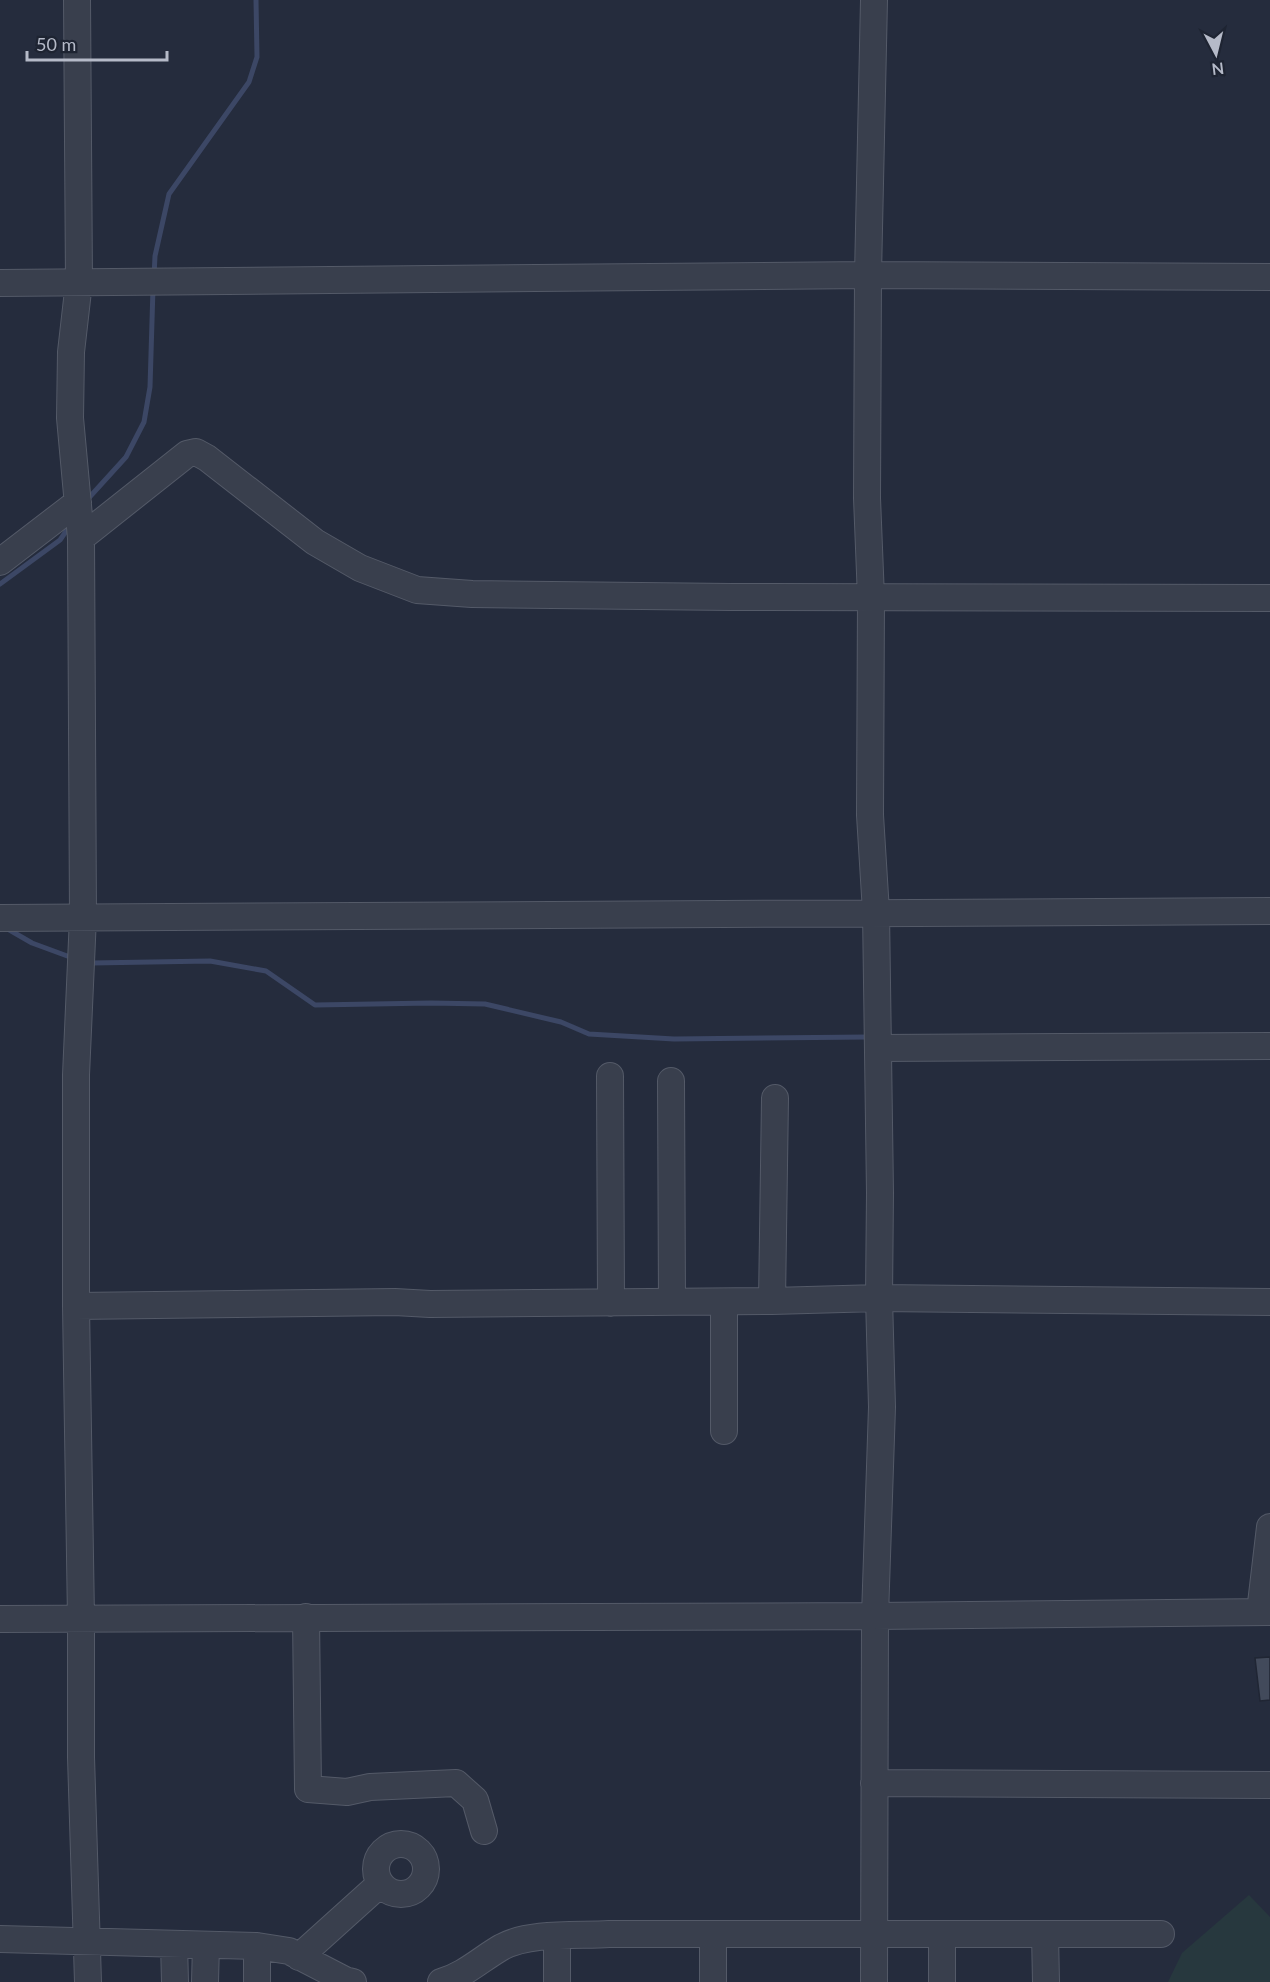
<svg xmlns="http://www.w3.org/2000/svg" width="1270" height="1982" font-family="Lato,sans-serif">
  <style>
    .green { fill: #27383e }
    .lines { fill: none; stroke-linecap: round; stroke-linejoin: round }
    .stream { stroke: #3c4765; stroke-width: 5 }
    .building { fill: #424a5b; stroke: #202634; stroke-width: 1.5 }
    .minor-casing { stroke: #545a68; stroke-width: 28 }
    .minor { stroke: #393f4d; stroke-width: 26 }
  </style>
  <rect width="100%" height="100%" fill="#252c3d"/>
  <path class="green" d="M 1249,1895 L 1270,1917 L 1270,1982 L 1168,1982 L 1182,1953 Z"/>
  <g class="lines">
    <path class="stream" d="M 154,276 L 155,256 L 169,194 L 249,82 L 257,57 L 256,0
      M 86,501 L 126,457 L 144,422 L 150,387 L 153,288
      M 0,584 L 60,540 L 71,524
      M 6,928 L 32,943 L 70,957
      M 92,963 L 210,961 L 266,971 L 315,1005 L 431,1003 L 485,1004 L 561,1022 L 589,1034 L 674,1039 L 867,1037"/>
  </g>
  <path class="building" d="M 1270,1657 L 1270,1700 L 1260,1701 L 1255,1658 Z"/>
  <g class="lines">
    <defs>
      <path id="minor" d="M 77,0 L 79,282 L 71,352 L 70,418 L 81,538 L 83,917 L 76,1075 L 76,1306 L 81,1619 L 81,1757 L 88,1982
        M 874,0 L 868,275 L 867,498 L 871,598 L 870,815 L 876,912 L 880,1193 L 879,1298 L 882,1407 L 875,1616 L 874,1982
        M 0,283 L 868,275 L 1270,277
        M 81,538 L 187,454 L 196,452 L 207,458 L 315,542 L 360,568 L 417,590 L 472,594 L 731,597 L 1270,598
        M 0,562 L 78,502
        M 0,918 L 1270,911
        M 878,1048 L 1270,1046
        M 610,1076 L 611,1303
        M 671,1081 L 672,1302
        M 772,1301 L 775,1098
        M 76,1306 L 395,1302 L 430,1304 L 772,1301 L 879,1298 L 1270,1302
        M 724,1431 L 724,1302
        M 1260,1612 L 1270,1527
        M 306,1617 L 308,1789 L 347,1792 L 370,1787 L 456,1783 L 475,1800 L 484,1831
        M 0,1619 L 875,1616 L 1270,1612
        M 874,1783 L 1270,1785
        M376 1869a25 25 0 1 1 50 0a25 25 0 1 1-50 0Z
        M 942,1934 L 942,1982
        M 1045,1934 L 1046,1982
        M 0,1939 L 257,1946 L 289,1951 L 345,1980 L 353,1982
        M 174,1944 L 175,1982
        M 257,1946 L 257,1982
        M 299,1957 L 380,1884
        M 205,1982 L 206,1945
        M 441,1982 C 465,1975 481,1959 502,1947 C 530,1932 577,1936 609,1934 L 1161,1934
        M 557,1982 L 557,1937
        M 713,1982 L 713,1934"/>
    </defs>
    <use href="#minor" class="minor-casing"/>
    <use href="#minor" class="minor"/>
  </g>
  <g transform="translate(1216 54) rotate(173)" stroke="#1e2432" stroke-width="4.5" paint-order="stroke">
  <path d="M0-4.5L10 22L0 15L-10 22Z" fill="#b5bac8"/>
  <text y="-9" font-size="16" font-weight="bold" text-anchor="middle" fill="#b5bac8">N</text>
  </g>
  <path d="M27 51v9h140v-9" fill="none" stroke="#b5bac8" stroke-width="3"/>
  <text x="36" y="51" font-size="18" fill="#b5bac8" stroke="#1e2432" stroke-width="4.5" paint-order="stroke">50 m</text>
</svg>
